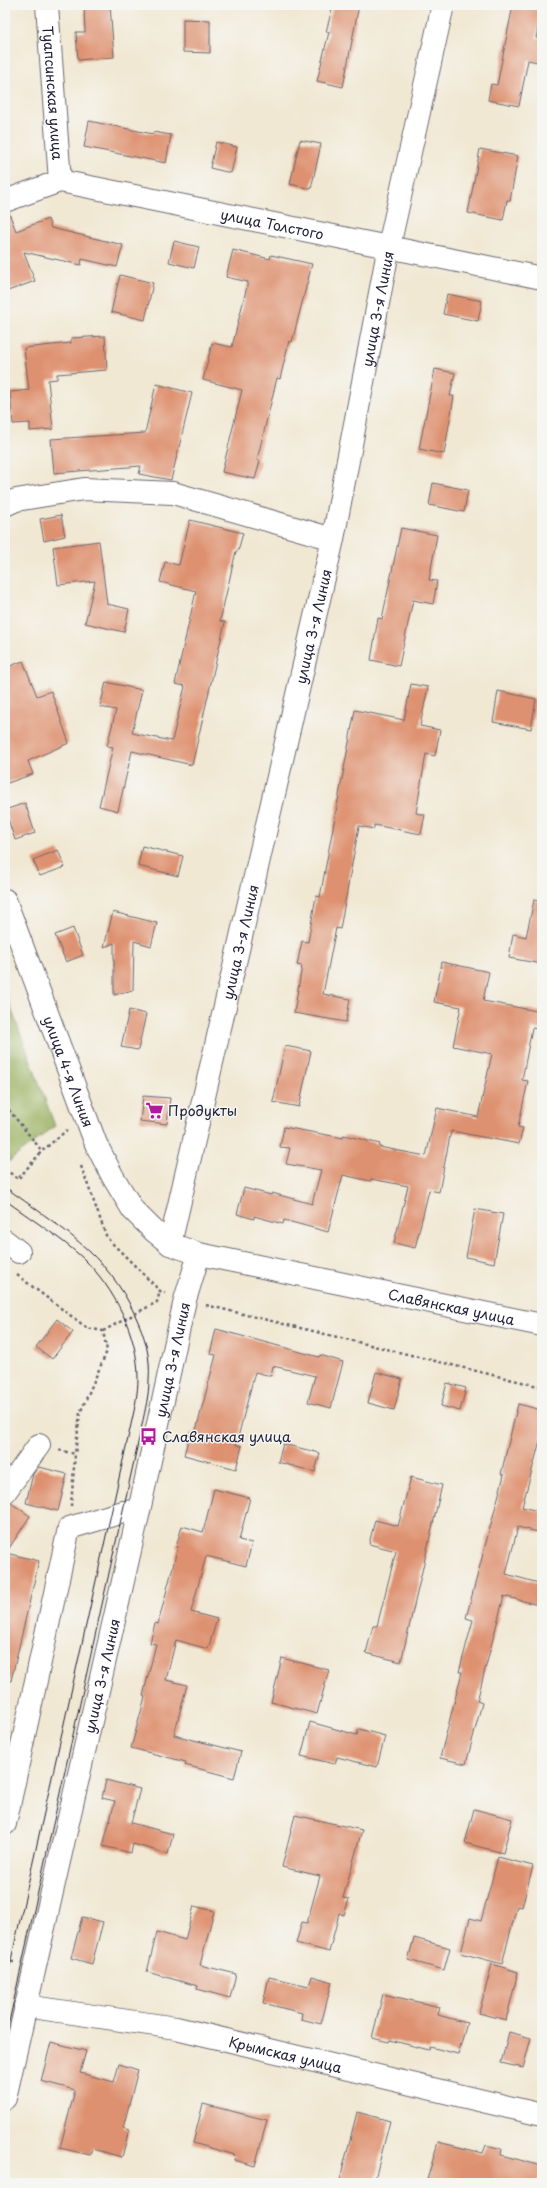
<svg xmlns="http://www.w3.org/2000/svg" width="547" height="2188" font-family="'Playpen Sans',sans-serif">
  <style>
    .forest { fill: #9cb365; stroke: #5f6a50 }
    .building { fill: #de916f }
    .lines { fill: none; stroke-linecap: round; stroke-linejoin: round }
    .minor-casing { stroke: #6a6770; stroke-width: 24 }
    .path { stroke: #6a6770; stroke-width: 2.5; stroke-dasharray: 3 3; stroke-linecap: butt }
    .minor { stroke: #fff; stroke-width: 22 }
    .tram { stroke: #22223b; stroke-width: 1 }
    .labels { text-anchor: middle; dominant-baseline: central; stroke-width: 3; stroke-linejoin: round; paint-order: stroke }
    .street-label { font-size: 14px; fill: #22223b; stroke: #f6f6f2 }
    .poi-label { font-size: 14px; fill: #22223b; stroke: #f6f6f2; text-anchor: start }
  </style>
  <rect width="100%" height="100%" fill="#f6f6f2"/>
  <filter id="ink" filterUnits="userSpaceOnUse"><feTurbulence type="fractalNoise" baseFrequency=".025" numOctaves="2"/><feDisplacementMap in="SourceGraphic" scale="8" xChannelSelector="R" yChannelSelector="G"/><feConvolveMatrix kernelMatrix="1 2 1 2 8 2 1 2 1" color-interpolation-filters="sRGB"/></filter>
  <filter id="wash" filterUnits="userSpaceOnUse"><feTurbulence type="fractalNoise" baseFrequency=".012" numOctaves="4" result="noise"/><feDisplacementMap in="SourceGraphic" scale="16" xChannelSelector="R" yChannelSelector="G"/><feGaussianBlur stdDeviation="0.9" result="paint"/><feColorMatrix in="noise" values="0 0 0 0 0 0 0 0 0 0 0 0 0 0 0 0 0 1.4 0 .05"/><feComposite in="paint" operator="in"/></filter>
  <g filter="url(#wash)">
    <rect width="100%" height="100%" fill="#f1e8d3"/>
    <path class="forest" d="M 5,992 L 55,1126 L 8,1162 L 5,1160 Z"/>
    <g id="blocks">
      <path class="building" d="M 84,5 L 110,5 L 114,57 L 78,60 L 76,32 L 85,32 Z
        M 333,5 L 359,5 L 343,87 L 317,81 L 329,32 L 326,32 Z
        M 513,5 L 542,5 L 536,38 L 542,39 L 542,63 L 528,60 L 519,106 L 488,100 L 491,84 L 497,85 Z
        M 183,19 L 210,20 L 210,53 L 183,52 Z
        M 89,121 L 153,134 L 153,132 L 171,135 L 166,163 L 84,147 Z
        M 300,140 L 321,144 L 311,189 L 290,184 Z
        M 216,142 L 237,147 L 231,173 L 210,168 Z
        M 480,149 L 518,156 L 510,201 L 507,200 L 503,220 L 468,213 Z
        M 5,213 L 9,213 L 16,231 L 48,219 L 51,228 L 123,245 L 117,267 L 82,259 L 81,265 L 24,252 L 35,281 L 5,292 Z
        M 174,241 L 199,247 L 194,268 L 169,262 Z
        M 233,250 L 270,259 L 271,255 L 312,264 L 292,342 L 289,341 L 280,379 L 277,378 L 257,460 L 260,461 L 255,479 L 222,472 L 242,390 L 203,380 L 212,343 L 232,347 L 248,282 L 226,277 Z
        M 120,275 L 153,283 L 145,320 L 111,312 Z
        M 447,294 L 482,301 L 478,321 L 443,314 Z
        M 105,336 L 107,370 L 57,374 L 57,379 L 48,380 L 53,429 L 30,431 L 30,423 L 13,424 L 10,392 L 29,390 L 24,348 L 71,343 L 71,338 Z
        M 435,369 L 455,373 L 450,396 L 454,396 L 444,454 L 419,449 Z
        M 156,384 L 192,393 L 171,480 L 139,474 L 141,466 L 54,473 L 51,439 L 145,433 Z
        M 433,483 L 468,490 L 464,512 L 429,505 Z
        M 61,515 L 65,536 L 44,541 L 40,519 Z
        M 190,520 L 243,533 L 238,551 L 236,551 L 220,621 L 225,622 L 192,765 L 132,751 L 118,811 L 99,806 L 113,747 L 107,746 L 116,710 L 100,707 L 106,682 L 142,690 L 132,733 L 172,741 L 185,686 L 175,684 L 196,591 L 160,582 L 165,562 L 179,565 Z
        M 401,528 L 437,535 L 429,580 L 437,581 L 433,604 L 413,600 L 399,666 L 371,660 L 378,618 L 382,619 Z
        M 99,541 L 107,604 L 129,609 L 124,632 L 85,623 L 95,581 L 58,585 L 53,547 Z
        M 23,661 L 37,696 L 51,691 L 69,743 L 28,761 L 33,774 L 5,784 L 5,668 Z
        M 411,684 L 428,687 L 420,726 L 440,730 L 435,756 L 426,754 L 416,813 L 425,815 L 421,834 L 374,825 L 374,829 L 359,826 L 340,929 L 336,928 L 323,994 L 350,999 L 346,1022 L 294,1013 L 302,966 L 297,965 L 302,941 L 308,942 L 316,896 L 320,897 L 355,710 L 404,720 Z
        M 498,691 L 536,699 L 531,729 L 493,722 Z
        M 25,803 L 35,833 L 15,840 L 5,810 Z
        M 142,846 L 183,856 L 178,876 L 138,866 Z
        M 58,850 L 65,867 L 40,876 L 33,860 Z
        M 534,900 L 542,901 L 542,964 L 509,958 L 513,934 L 526,937 Z
        M 113,912 L 157,923 L 151,946 L 134,941 L 133,990 L 114,995 L 114,943 L 104,947 Z
        M 73,928 L 83,955 L 66,962 L 55,935 Z
        M 442,962 L 489,972 L 483,1001 L 542,1012 L 542,1030 L 532,1028 L 522,1080 L 528,1081 L 518,1127 L 523,1128 L 519,1144 L 451,1131 L 439,1192 L 429,1190 L 415,1248 L 394,1243 L 408,1186 L 371,1179 L 370,1181 L 343,1175 L 328,1232 L 284,1220 L 283,1224 L 254,1216 L 254,1219 L 237,1214 L 244,1188 L 271,1195 L 272,1193 L 312,1204 L 321,1170 L 286,1164 L 290,1148 L 280,1147 L 284,1127 L 343,1138 L 344,1135 L 380,1144 L 379,1147 L 426,1156 L 437,1108 L 478,1117 L 492,1054 L 453,1046 L 461,1007 L 434,1002 Z
        M 129,1010 L 146,1014 L 138,1050 L 121,1047 Z
        M 285,1046 L 311,1051 L 299,1107 L 273,1102 Z
        M 143,1096 L 170,1098 L 167,1124 L 140,1121 Z
        M 475,1209 L 503,1214 L 494,1263 L 466,1257 Z
        M 57,1319 L 73,1332 L 52,1359 L 36,1347 Z
        M 216,1329 L 319,1357 L 320,1355 L 343,1362 L 331,1408 L 308,1402 L 315,1376 L 273,1366 L 271,1376 L 255,1372 L 236,1445 L 242,1446 L 236,1469 L 184,1455 L 190,1433 L 195,1434 L 216,1355 L 210,1354 Z
        M 376,1372 L 402,1379 L 394,1410 L 368,1403 Z
        M 447,1383 L 466,1388 L 460,1411 L 441,1406 Z
        M 518,1404 L 542,1410 L 542,1433 L 522,1507 L 542,1512 L 542,1533 L 518,1527 L 506,1574 L 542,1584 L 542,1606 L 504,1596 L 477,1701 L 482,1703 L 466,1764 L 440,1758 L 462,1672 L 459,1672 L 473,1620 L 466,1618 L 504,1475 L 501,1474 Z
        M 283,1444 L 320,1453 L 315,1472 L 278,1462 Z
        M 39,1467 L 67,1474 L 58,1511 L 26,1503 L 33,1474 Z
        M 411,1477 L 442,1485 L 401,1662 L 366,1653 L 373,1626 L 377,1626 L 396,1551 L 369,1544 L 375,1520 L 398,1526 Z
        M 214,1489 L 250,1498 L 239,1540 L 252,1543 L 246,1566 L 206,1556 L 191,1612 L 217,1619 L 208,1649 L 176,1640 L 166,1680 L 187,1685 L 174,1735 L 241,1752 L 234,1778 L 185,1765 L 186,1762 L 131,1748 L 145,1697 L 143,1696 L 156,1644 L 150,1643 L 155,1623 L 158,1624 L 178,1547 L 176,1547 L 182,1526 L 203,1532 Z
        M 11,1503 L 30,1516 L 6,1553 L 39,1561 L 11,1681 L 5,1681 L 5,1504 Z
        M 282,1658 L 329,1670 L 317,1714 L 271,1702 Z
        M 310,1722 L 357,1735 L 359,1729 L 385,1736 L 377,1767 L 337,1757 L 335,1764 L 301,1756 Z
        M 106,1780 L 140,1789 L 131,1823 L 173,1834 L 168,1854 L 133,1844 L 131,1853 L 103,1846 L 115,1801 L 102,1798 Z
        M 474,1809 L 512,1819 L 503,1853 L 465,1843 Z
        M 295,1815 L 362,1830 L 343,1898 L 349,1899 L 344,1915 L 339,1914 L 329,1952 L 296,1943 L 302,1922 L 307,1923 L 320,1876 L 282,1867 Z
        M 498,1857 L 533,1866 L 522,1907 L 517,1906 L 502,1964 L 461,1953 L 470,1918 L 481,1921 Z
        M 194,1906 L 214,1911 L 200,1965 L 236,1974 L 230,1998 L 197,1989 L 198,1986 L 147,1972 L 157,1932 L 185,1940 Z
        M 82,1917 L 103,1922 L 92,1964 L 71,1958 Z
        M 414,1938 L 450,1948 L 444,1970 L 408,1960 Z
        M 492,1964 L 518,1972 L 506,2020 L 479,2013 Z
        M 312,1976 L 332,1982 L 321,2024 L 301,2019 L 302,2013 L 263,2003 L 269,1977 L 309,1986 Z
        M 383,1994 L 440,2007 L 438,2015 L 467,2023 L 458,2054 L 430,2047 L 429,2050 L 390,2040 L 389,2042 L 372,2038 Z
        M 509,2032 L 531,2038 L 523,2068 L 501,2063 Z
        M 51,2042 L 86,2051 L 80,2073 L 114,2082 L 119,2064 L 138,2070 L 123,2128 L 129,2130 L 122,2157 L 92,2149 L 90,2155 L 60,2148 L 75,2090 L 41,2081 Z
        M 203,2104 L 267,2120 L 255,2166 L 234,2160 L 235,2155 L 193,2143 Z
        M 357,2112 L 390,2121 L 374,2183 L 339,2183 Z
        M 438,2142 L 483,2153 L 486,2145 L 502,2149 L 501,2155 L 542,2166 L 539,2183 L 438,2183 L 427,2180 Z"/>
    </g>
  </g>
  <g filter="url(#ink)">
    <use href="#blocks" fill-opacity="0" stroke="#6a6770" stroke-width="1"/>
    <g class="lines">
      <defs>
        <g id="minor">
          <path id="s1" d="M 47,5 L 60,181"/>
          <path id="s2" d="M 5,201 L 60,181 L 542,278"/>
          <path d="M 5,505 L 16,500 L 84,489 L 173,493 L 333,539"/>
          <path id="s3" d="M 5,900 L 96,1144 L 113,1177 L 133,1210 L 154,1231 L 170,1244 L 199,1254 L 542,1325"/>
          <path d="M 5,1241 L 19,1252"/>
          <path id="s4" d="M 170,1244 L 333,539 L 389,246 L 443,5"/>
          <path d="M 5,1492 L 39,1445"/>
          <path d="M 5,1824 L 69,1528 L 123,1512 L 139,1511"/>
          <path id="s5" d="M 25,2006 L 176,2028 L 542,2115"/>
          <path id="s6" d="M 5,2098 L 139,1511 L 185,1300 L 199,1254"/>
        </g>
      </defs>
      <use href="#minor" class="minor-casing"/>
      <path class="path" d="M 5,1105 L 42,1151
        M 81,1166 L 107,1238 L 160,1291 L 165,1293
        M 5,1169 L 18,1179 L 42,1151 L 67,1130
        M 17,1275 L 87,1328 L 103,1331 L 107,1351 L 80,1413 L 75,1454
        M 206,1305 L 542,1387
        M 103,1331 L 157,1302 L 160,1291
        M 59,1450 L 75,1454 L 71,1506
        M 5,1961 L 14,1962"/>
      <use href="#minor" class="minor"/>
      <path class="tram" d="M 5,1187 C 57,1225 108,1254 135,1315 C 145,1336 151,1357 149,1380 C 149,1395 145,1410 142,1425 L 5,2040
        M 5,1200 C 31,1219 60,1237 84,1259 C 114,1288 138,1335 138,1378 C 138,1392 135,1407 132,1420 L 5,1987"/>
    </g>
  </g>
  <defs>
    <symbol id="supermarket-bare" viewBox="-9 -9 18 18"><path d="M-6-5.5h2.5l.6 2H6L4.5 2H-2.5L-4.4-4H-6ZM-1.5 3.2a1.3 1.3 0 1 0 .1 0ZM3 3.2a1.3 1.3 0 1 0 .1 0Z" fill="#b5179e" stroke="#f6f6f2" stroke-width="2.5" paint-order="stroke"/></symbol>
    <symbol id="bus-bare" viewBox="-9 -9 18 18"><path d="M-5-6H5V4H4V6H2V4H-2V6H-4V4H-5ZM-3.5-4V0h7V-4ZM-3.5 1.2v1.5H-2V1.2ZM2 1.2v1.5H3.5V1.2Z" fill="#b5179e" stroke="#f6f6f2" stroke-width="2.5" paint-order="stroke"/></symbol>
  </defs>
  <g fill-rule="evenodd">
    <use href="#supermarket-bare" x="142" y="1098" width="25" height="25"/>
    <use href="#bus-bare" x="136" y="1424" width="25" height="25"/>
  </g>
  <g class="labels">
    <g class="street-label">
      <text stroke="none"><textPath href="#s1" startOffset="88">Туапсинская улица</textPath></text>
      <text stroke="none"><textPath href="#s2" startOffset="275">улица Толстого</textPath></text>
      <text stroke="none"><textPath href="#s4" startOffset="958">улица 3-я Линия</textPath></text>
      <text stroke="none"><textPath href="#s4" startOffset="634">улица 3-я Линия</textPath></text>
      <text stroke="none"><textPath href="#s4" startOffset="310">улица 3-я Линия</textPath></text>
      <text stroke="none"><textPath href="#s3" startOffset="183">улица 4-я Линия</textPath></text>
      <text stroke="none"><textPath href="#s3" startOffset="675">Славянская улица</textPath></text>
      <text stroke="none"><textPath href="#s6" startOffset="757">улица 3-я Линия</textPath></text>
      <text stroke="none"><textPath href="#s6" startOffset="433">улица 3-я Линия</textPath></text>
      <text stroke="none"><textPath href="#s5" startOffset="265">Крымская улица</textPath></text>
    </g>
    <g class="poi-label">
      <text x="168" y="1110">Продукты</text>
      <text x="162" y="1436">Славянская улица</text>
    </g>
  </g>
  <rect width="547" height="2188" fill="none" stroke="#f6f6f2" stroke-width="20"/>
</svg>
